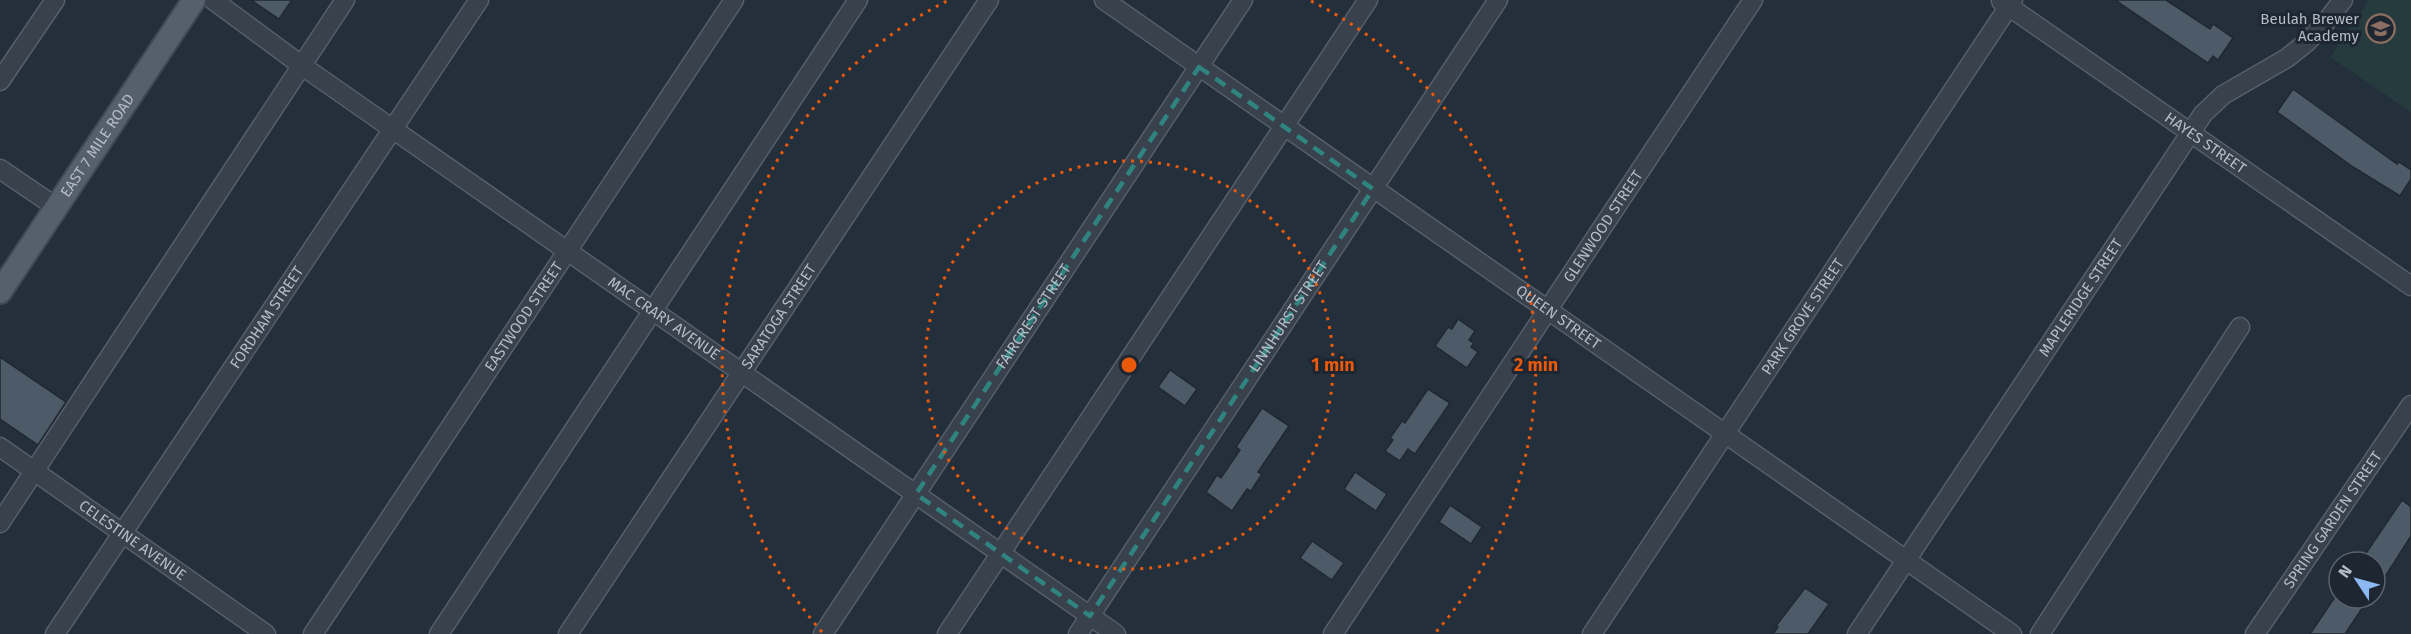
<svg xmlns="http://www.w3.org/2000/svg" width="2411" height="634" font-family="'Fira Sans',sans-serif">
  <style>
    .green { fill: #263b3d }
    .building { fill: #4d5a67; stroke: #1f2833; stroke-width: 1.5 }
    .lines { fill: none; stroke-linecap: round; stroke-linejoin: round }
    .minor-casing { stroke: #565f6a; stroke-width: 21 }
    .major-casing { stroke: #414a55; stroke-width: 26 }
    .minor { stroke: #38414c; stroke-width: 18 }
    .major { stroke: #56606c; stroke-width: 22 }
    .marked { fill: none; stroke: #308480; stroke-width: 4.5; stroke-dasharray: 12 8; stroke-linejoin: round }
    .ring { fill: none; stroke: #e8590c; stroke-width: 3; stroke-dasharray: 3 6 }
    .labels { text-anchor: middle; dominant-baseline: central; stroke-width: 6; stroke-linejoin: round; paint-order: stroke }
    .poi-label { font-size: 15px; fill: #b4bcc7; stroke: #1d2631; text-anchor: end }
    .street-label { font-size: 15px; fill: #b4bcc7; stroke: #1d2631 }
    .centre { fill: #e8590c; stroke: #1d2631; stroke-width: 3 }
    .ring-label { font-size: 18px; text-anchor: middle; font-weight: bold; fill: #e8590c; stroke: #1d2631; stroke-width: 6; stroke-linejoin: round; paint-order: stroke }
  </style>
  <rect width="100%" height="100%" fill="#242f3c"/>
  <path class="green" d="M 2369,0 L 2411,0 L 2411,112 L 2330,57 Z"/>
  <path class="building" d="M 251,0 L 292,0 L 279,19 Z
    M 2115,0 L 2166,0 L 2210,29 L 2213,24 L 2233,38 L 2218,60 L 2213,56 L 2208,63 Z
    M 2293,89 L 2397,164 L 2399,162 L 2411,170 L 2411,179 L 2400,196 L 2353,167 L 2277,112 Z
    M 1458,319 L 1475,331 L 1469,340 L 1474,343 L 1471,347 L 1478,352 L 1467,368 L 1435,346 L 1448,327 L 1452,329 Z
    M 0,357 L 66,402 L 38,445 L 0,419 Z
    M 1170,370 L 1197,389 L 1185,406 L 1158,387 Z
    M 1428,389 L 1450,403 L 1415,454 L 1408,449 L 1400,461 L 1385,451 L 1393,440 L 1390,438 L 1402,421 L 1405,423 Z
    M 1262,408 L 1289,426 L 1258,472 L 1262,474 L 1251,491 L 1247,489 L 1232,511 L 1206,492 L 1217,475 L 1221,478 L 1240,450 L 1236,447 Z
    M 1355,472 L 1387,494 L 1376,511 L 1344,489 Z
    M 2402,500 L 2411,507 L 2411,536 L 2383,580 L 2375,574 L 2375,562 L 2360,562 Z
    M 1450,505 L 1482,527 L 1471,544 L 1439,522 Z
    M 1312,541 L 1344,563 L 1332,580 L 1300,558 Z
    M 1805,588 L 1829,604 L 1808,634 L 1773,634 L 1778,627 L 1776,626 Z
    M 2337,594 L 2339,598 L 2369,598 L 2345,634 L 2310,634 Z"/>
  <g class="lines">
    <defs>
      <g id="minor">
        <path id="s1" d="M 213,0 L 301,65 L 1116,634"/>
        <path id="s2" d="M 1104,0 L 2012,634"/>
        <path id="s3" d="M 2001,1 L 2411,286"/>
        <path d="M 0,81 L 55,0"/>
        <path d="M 0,169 L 56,207"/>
        <path id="s4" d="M 0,447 L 266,634"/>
        <path d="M 0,523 L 345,0"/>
        <path id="s5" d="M 55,634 L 479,0"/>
        <path id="s6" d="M 313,634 L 734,0"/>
        <path d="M 439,634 L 858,0"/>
        <path id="s7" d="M 568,634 L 989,0"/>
        <path id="s8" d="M 823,634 L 1243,0"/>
        <path d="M 947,634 L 1368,0"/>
        <path id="s9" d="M 1078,634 L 1498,0"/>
        <path id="s10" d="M 1333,634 L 1753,0"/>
        <path id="s11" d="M 1592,634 L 2013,0"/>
        <path id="s12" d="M 1857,634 L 2203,114 L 2223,95 L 2287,58 L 2307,42 L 2325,23 L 2343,0"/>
        <path d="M 2040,634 L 2240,327"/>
        <path id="s13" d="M 2255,634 L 2411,405"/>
      </g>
      <g id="major">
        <path id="s14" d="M 0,292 L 194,0"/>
      </g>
    </defs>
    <use href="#minor" class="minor-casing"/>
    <use href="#major" class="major-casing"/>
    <use href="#minor" class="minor"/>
    <use href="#major" class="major"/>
  </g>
  <path class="marked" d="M 1199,67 L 1373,189 L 1090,616 L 916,494 Z"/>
  <g class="ring">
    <circle cx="1129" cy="365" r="204"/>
    <path d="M822 632A407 407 0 0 1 947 1M1311 1A407 407 0 0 1 1436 632"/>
  </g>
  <defs>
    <symbol id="school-ring" viewBox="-11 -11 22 22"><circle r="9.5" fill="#1d2631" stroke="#8d6e63" stroke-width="1.5"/><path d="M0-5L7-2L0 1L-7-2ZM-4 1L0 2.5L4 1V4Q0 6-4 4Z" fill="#8d6e63"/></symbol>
  </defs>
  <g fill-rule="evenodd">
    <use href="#school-ring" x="2364" y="12" width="33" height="33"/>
  </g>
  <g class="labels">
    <g class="poi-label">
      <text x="2359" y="19">Beulah Brewer<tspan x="2359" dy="17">Academy</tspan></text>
    </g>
    <g class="street-label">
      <text stroke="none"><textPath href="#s3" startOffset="249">HAYES STREET</textPath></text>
      <text stroke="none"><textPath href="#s14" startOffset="176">EAST 7 MILE ROAD</textPath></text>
      <text stroke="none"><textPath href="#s10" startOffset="489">GLENWOOD STREET</textPath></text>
      <text stroke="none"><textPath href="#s12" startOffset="404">MAPLERIDGE STREET</textPath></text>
      <text stroke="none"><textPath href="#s5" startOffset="381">FORDHAM STREET</textPath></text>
      <text stroke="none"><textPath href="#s6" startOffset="381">EASTWOOD STREET</textPath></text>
      <text stroke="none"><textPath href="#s1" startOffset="552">MAC CRARY AVENUE</textPath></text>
      <text stroke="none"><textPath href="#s7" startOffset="381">SARATOGA STREET</textPath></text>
      <text stroke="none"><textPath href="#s8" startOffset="381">FAIRCREST STREET</textPath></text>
      <text stroke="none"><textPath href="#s9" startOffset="381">LINNHURST STREET</textPath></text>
      <text stroke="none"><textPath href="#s2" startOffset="554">QUEEN STREET</textPath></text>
      <text stroke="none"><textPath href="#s11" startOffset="381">PARK GROVE STREET</textPath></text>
      <text stroke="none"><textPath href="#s13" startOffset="138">SPRING GARDEN STREET</textPath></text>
      <text stroke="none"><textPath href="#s4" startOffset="162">CELESTINE AVENUE</textPath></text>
    </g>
  </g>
  <circle cx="1129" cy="365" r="9" class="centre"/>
  <g class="ring-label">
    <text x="1333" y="371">1 min</text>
    <text x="1536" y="371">2 min</text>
  </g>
  <g transform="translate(2357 580) rotate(306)"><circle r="28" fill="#1d2631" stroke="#59626d" stroke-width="1.5"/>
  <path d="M0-4.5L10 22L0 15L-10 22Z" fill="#8cb9f4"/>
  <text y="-9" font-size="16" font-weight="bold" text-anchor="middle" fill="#b4bcc7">N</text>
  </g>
</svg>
